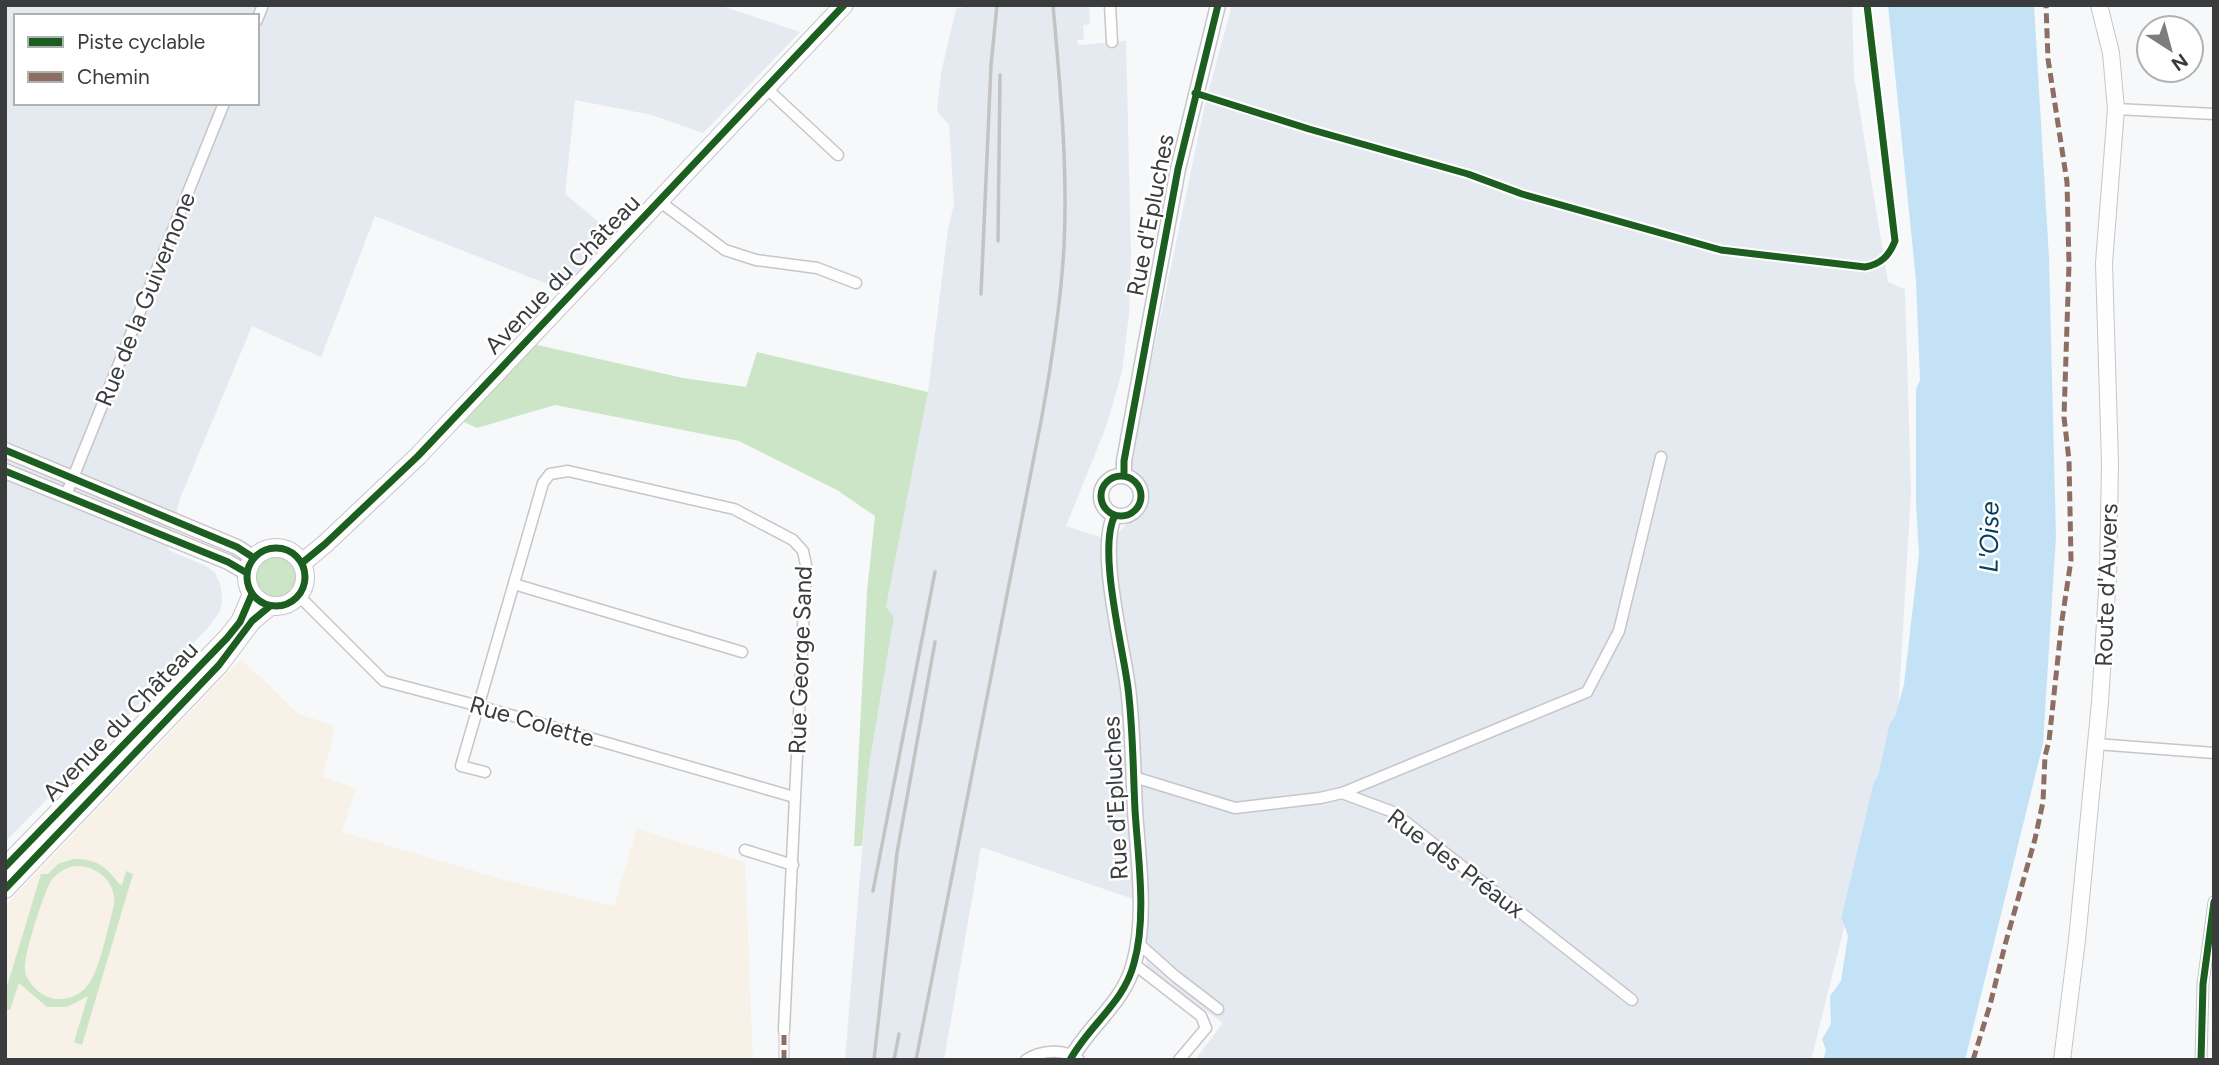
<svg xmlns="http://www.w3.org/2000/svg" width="2219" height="1065" font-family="Figtree,sans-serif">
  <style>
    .built { fill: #e5e9f0; fill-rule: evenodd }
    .education { fill: #f7f1e7 }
    .green { fill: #cce5c7; fill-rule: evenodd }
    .water { fill: #c4e2f6 }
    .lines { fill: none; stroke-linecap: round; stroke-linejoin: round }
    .pedestrian-casing { stroke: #c6c6c8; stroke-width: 11 }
    .minor-casing { stroke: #c6c6c8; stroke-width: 13 }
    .tertiary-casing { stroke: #c6c6c8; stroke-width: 17 }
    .secondary-casing { stroke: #c6c6c8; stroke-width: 18 }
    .primary-casing { stroke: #c6c6c8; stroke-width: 20 }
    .pedestrian { stroke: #fefefe; stroke-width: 9 }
    .minor { stroke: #fefefe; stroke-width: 10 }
    .tertiary { stroke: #fefefe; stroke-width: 14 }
    .secondary { stroke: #fefefe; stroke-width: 16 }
    .primary { stroke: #fefefe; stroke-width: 18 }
    .rail { stroke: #c3c3c4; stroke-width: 3.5 }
    .quiet { stroke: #8d6e63; stroke-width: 5; stroke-dasharray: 10 5; stroke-linecap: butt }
    .cycleway-casing { stroke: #fff; stroke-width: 11 }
    .cycleway { stroke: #1b5e20; stroke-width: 7 }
    .labels { text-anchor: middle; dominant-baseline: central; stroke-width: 5; stroke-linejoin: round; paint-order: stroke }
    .street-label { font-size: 24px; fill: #3a3b3d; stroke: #fff }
    .water-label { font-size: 26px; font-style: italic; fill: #023f5e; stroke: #fff }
  </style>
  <rect width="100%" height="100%" fill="#f6f8fa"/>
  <path class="built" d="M 5,5 L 719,5 L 800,32 L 703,133 L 652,115 L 575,100 L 565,194 L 618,238 L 565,291 L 375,216 L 321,357 L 252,326 L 179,501 L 168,550 L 206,566 L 215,573 L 221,587 L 222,600 L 220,611 L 211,624 L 122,722 L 5,842 ZM 16,16 L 257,16 L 257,103 L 16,103 Z
    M 972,5 L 1089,5 L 1090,24 L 1083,25 L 1084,40 L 1077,40 L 1078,45 L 1126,41 L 1131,254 L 1129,313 L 1122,372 L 1106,427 L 1066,526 L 1112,541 L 1145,501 L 1129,468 L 1205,104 L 1232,5 L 1852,5 L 1854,76 L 1888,282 L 1905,289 L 1911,492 L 1898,713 L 1811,1060 L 1195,1060 L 1223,1023 L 1147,969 L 1142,902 L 981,847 L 944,1060 L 845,1060 L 869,766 L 894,617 L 886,607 L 928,392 L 948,229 L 954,204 L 949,125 L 937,111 L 941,73 L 956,9 Z"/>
  <path class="education" d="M 241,659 L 299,714 L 335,726 L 323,777 L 356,788 L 342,832 L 512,882 L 614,906 L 637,829 L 745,862 L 753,1060 L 5,1060 L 5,906 Z"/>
  <path class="green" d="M 533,344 L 683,378 L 746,387 L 757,352 L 928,392 L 886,607 L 894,617 L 869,766 L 862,846 L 854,846 L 867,592 L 875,516 L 837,490 L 739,441 L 555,405 L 477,428 L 464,422 Z
    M256 578a21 21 0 1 1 42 0a21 21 0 1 1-42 0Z
    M 73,859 C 94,858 107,866 119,884 L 122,885 L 126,871 L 133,874 L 82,1045 L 74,1042 L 88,996 L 67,1007 L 47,1007 L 19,983 L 10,1010 L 5,1009 L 5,993 L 41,874 L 48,874 L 58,864 ZM 77,866 C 98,866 117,883 114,905 C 109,924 100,967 90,982 C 82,996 63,1003 48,997 C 38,993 26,981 25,970 C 23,957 45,887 53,878 C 60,871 67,867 77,866 Z"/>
  <path class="water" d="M 1888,5 L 2034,5 L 2049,258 L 2056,537 L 2043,744 L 1965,1060 L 1823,1060 L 1826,1050 L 1822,1039 L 1831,1024 L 1830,996 L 1841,981 L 1848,936 L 1843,921 L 1841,919 L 1874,782 L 1878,776 L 1890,723 L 1895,717 L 1904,684 L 1919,554 L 1916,503 L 1916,389 L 1920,380 L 1916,280 Z"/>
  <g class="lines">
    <defs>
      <path id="pedestrian" d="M 784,1060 L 784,1030"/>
      <path id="minor" d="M 1110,5 L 1112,42
        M 257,20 L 263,5
        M 765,87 L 838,155
        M 2116,109 L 2214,114
        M 659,201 L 725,250 L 756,260 L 817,268 L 856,283
        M 66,495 L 224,103
        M 514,584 L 742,652
        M 299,596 L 384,681 L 479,706 L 794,797
        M 2096,744 L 2214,753
        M 485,772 L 461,766 L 543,483 L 550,474 L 568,471 L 734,509 L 793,540 L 803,551 L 806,565 L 784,1030
        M 1134,777 L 1235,808 L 1320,798 L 1342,793 L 1393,812 L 1632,1000
        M 1342,793 L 1587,692 L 1619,631 L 1661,457
        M 745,850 L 793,865
        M 1138,943 L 1175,976 L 1218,1009
        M 1134,964 L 1201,1016 L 1206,1028 L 1179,1060
        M 1026,1060 C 1041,1050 1064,1048 1079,1060
        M 2201,1060 L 2203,984 L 2214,902"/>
      <path id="tertiary" d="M 5,450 L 237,547 L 254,558
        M 5,471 L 228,562 L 247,573
        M 1124,475 L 1124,461 L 1178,169 L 1218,5
        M1101 496a20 20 0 1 1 40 0a20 20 0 1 1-40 0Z
        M 1070,1060 C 1089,1025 1124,1003 1134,963 C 1147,918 1138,857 1135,810 C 1133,769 1133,728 1128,688 C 1123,647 1097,549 1115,515"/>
      <path id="secondary" d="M 2062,1060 L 2077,940 L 2100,702 L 2108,575 L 2110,464 L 2104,263 L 2116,109 L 2111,53 L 2099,5"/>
      <path id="primary" d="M247 577a29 29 0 1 1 58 0a29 29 0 1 1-58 0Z
        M 302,563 L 325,544 L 418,456 L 844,5
        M 5,867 L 227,638 L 240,622 L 252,594
        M 5,889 L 219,665 L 252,621 L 270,606"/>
    </defs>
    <use href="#pedestrian" class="pedestrian-casing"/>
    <use href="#minor" class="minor-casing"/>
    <use href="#tertiary" class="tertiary-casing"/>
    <use href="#secondary" class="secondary-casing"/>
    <use href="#primary" class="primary-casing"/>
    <use href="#pedestrian" class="pedestrian"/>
    <use href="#minor" class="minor"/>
    <use href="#tertiary" class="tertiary"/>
    <use href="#secondary" class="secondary"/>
    <use href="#primary" class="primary"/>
    <path class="rail" d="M 998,241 L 1000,75
      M 981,294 L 991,65 L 997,5
      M 873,891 L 935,572
      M 874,1060 L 897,853 L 935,642
      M 894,1060 L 899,1034
      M 916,1060 L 1042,416 C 1052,360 1061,303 1064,246 C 1068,166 1060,85 1053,5"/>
    <path class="quiet" d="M 784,1060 L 784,1030
      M 1973,1060 L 1990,1005 L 2005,945 L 2035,839 L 2043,802 L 2045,756 L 2049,741 L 2062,620 L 2071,560 L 2069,460 L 2064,417 L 2069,264 L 2067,182 L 2048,59 L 2046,5"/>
    <defs>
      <path id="cycleway" d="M 1195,93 L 1309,129 L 1468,174 L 1522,194 L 1721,250 L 1865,267 C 1881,264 1889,256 1895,241 L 1867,5
        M 5,450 L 237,547 L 254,558
        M 5,471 L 228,562 L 247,573
        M 1124,475 L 1124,461 L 1178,169 L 1218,5
        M1101 496a20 20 0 1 1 40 0a20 20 0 1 1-40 0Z
        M247 577a29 29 0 1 1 58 0a29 29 0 1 1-58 0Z
        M 302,563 L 325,544 L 418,456 L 844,5
        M 5,867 L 227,638 L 240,622 L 252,594
        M 5,889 L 219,665 L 252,621 L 270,606
        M 1070,1060 C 1089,1025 1124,1003 1134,963 C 1147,918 1138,857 1135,810 C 1133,769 1133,728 1128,688 C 1123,647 1097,549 1115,515
        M 2201,1060 L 2203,984 L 2214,902"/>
    </defs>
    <use href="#cycleway" class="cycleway-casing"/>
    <use href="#cycleway" class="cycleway"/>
  </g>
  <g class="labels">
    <g class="street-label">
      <text transform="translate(1150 215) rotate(-79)">Rue d'Epluches</text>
      <text transform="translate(562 274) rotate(-46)">Avenue du Château</text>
      <text transform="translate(145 299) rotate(-68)">Rue de la Guivernone</text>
      <text transform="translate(2106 585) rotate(-88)">Route d'Auvers</text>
      <text transform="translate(800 660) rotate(-88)">Rue George Sand</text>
      <text transform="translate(120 721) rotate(-46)">Avenue du Château</text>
      <text transform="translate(532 721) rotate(16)">Rue Colette</text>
      <text transform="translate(1115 798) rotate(-93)">Rue d'Epluches</text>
      <text transform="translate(1456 863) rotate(37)">Rue des Préaux</text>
    </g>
    <g class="water-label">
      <text transform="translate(1989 537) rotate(-89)">L'Oise</text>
    </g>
  </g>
  <rect width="2219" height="1065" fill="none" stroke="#3a3b3d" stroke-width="14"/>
  <rect x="14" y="14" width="245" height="91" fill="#ffffff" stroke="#b0b1b1" stroke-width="2"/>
  <rect x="28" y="37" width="35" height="10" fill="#1b5e20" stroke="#b0b1b1" stroke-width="2"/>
  <text x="77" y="49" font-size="21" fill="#3a3b3d">Piste cyclable</text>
  <rect x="28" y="72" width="35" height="10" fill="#8d6e63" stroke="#b0b1b1" stroke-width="2"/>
  <text x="77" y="84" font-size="21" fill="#3a3b3d">Chemin</text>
  <g transform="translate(2170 49) rotate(144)"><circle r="33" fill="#ffffff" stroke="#b0b1b1" stroke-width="2"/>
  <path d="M0-5L12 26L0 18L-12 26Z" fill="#7c7d7f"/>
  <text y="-10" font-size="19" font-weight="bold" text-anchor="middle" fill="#3a3b3d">N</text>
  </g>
</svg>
